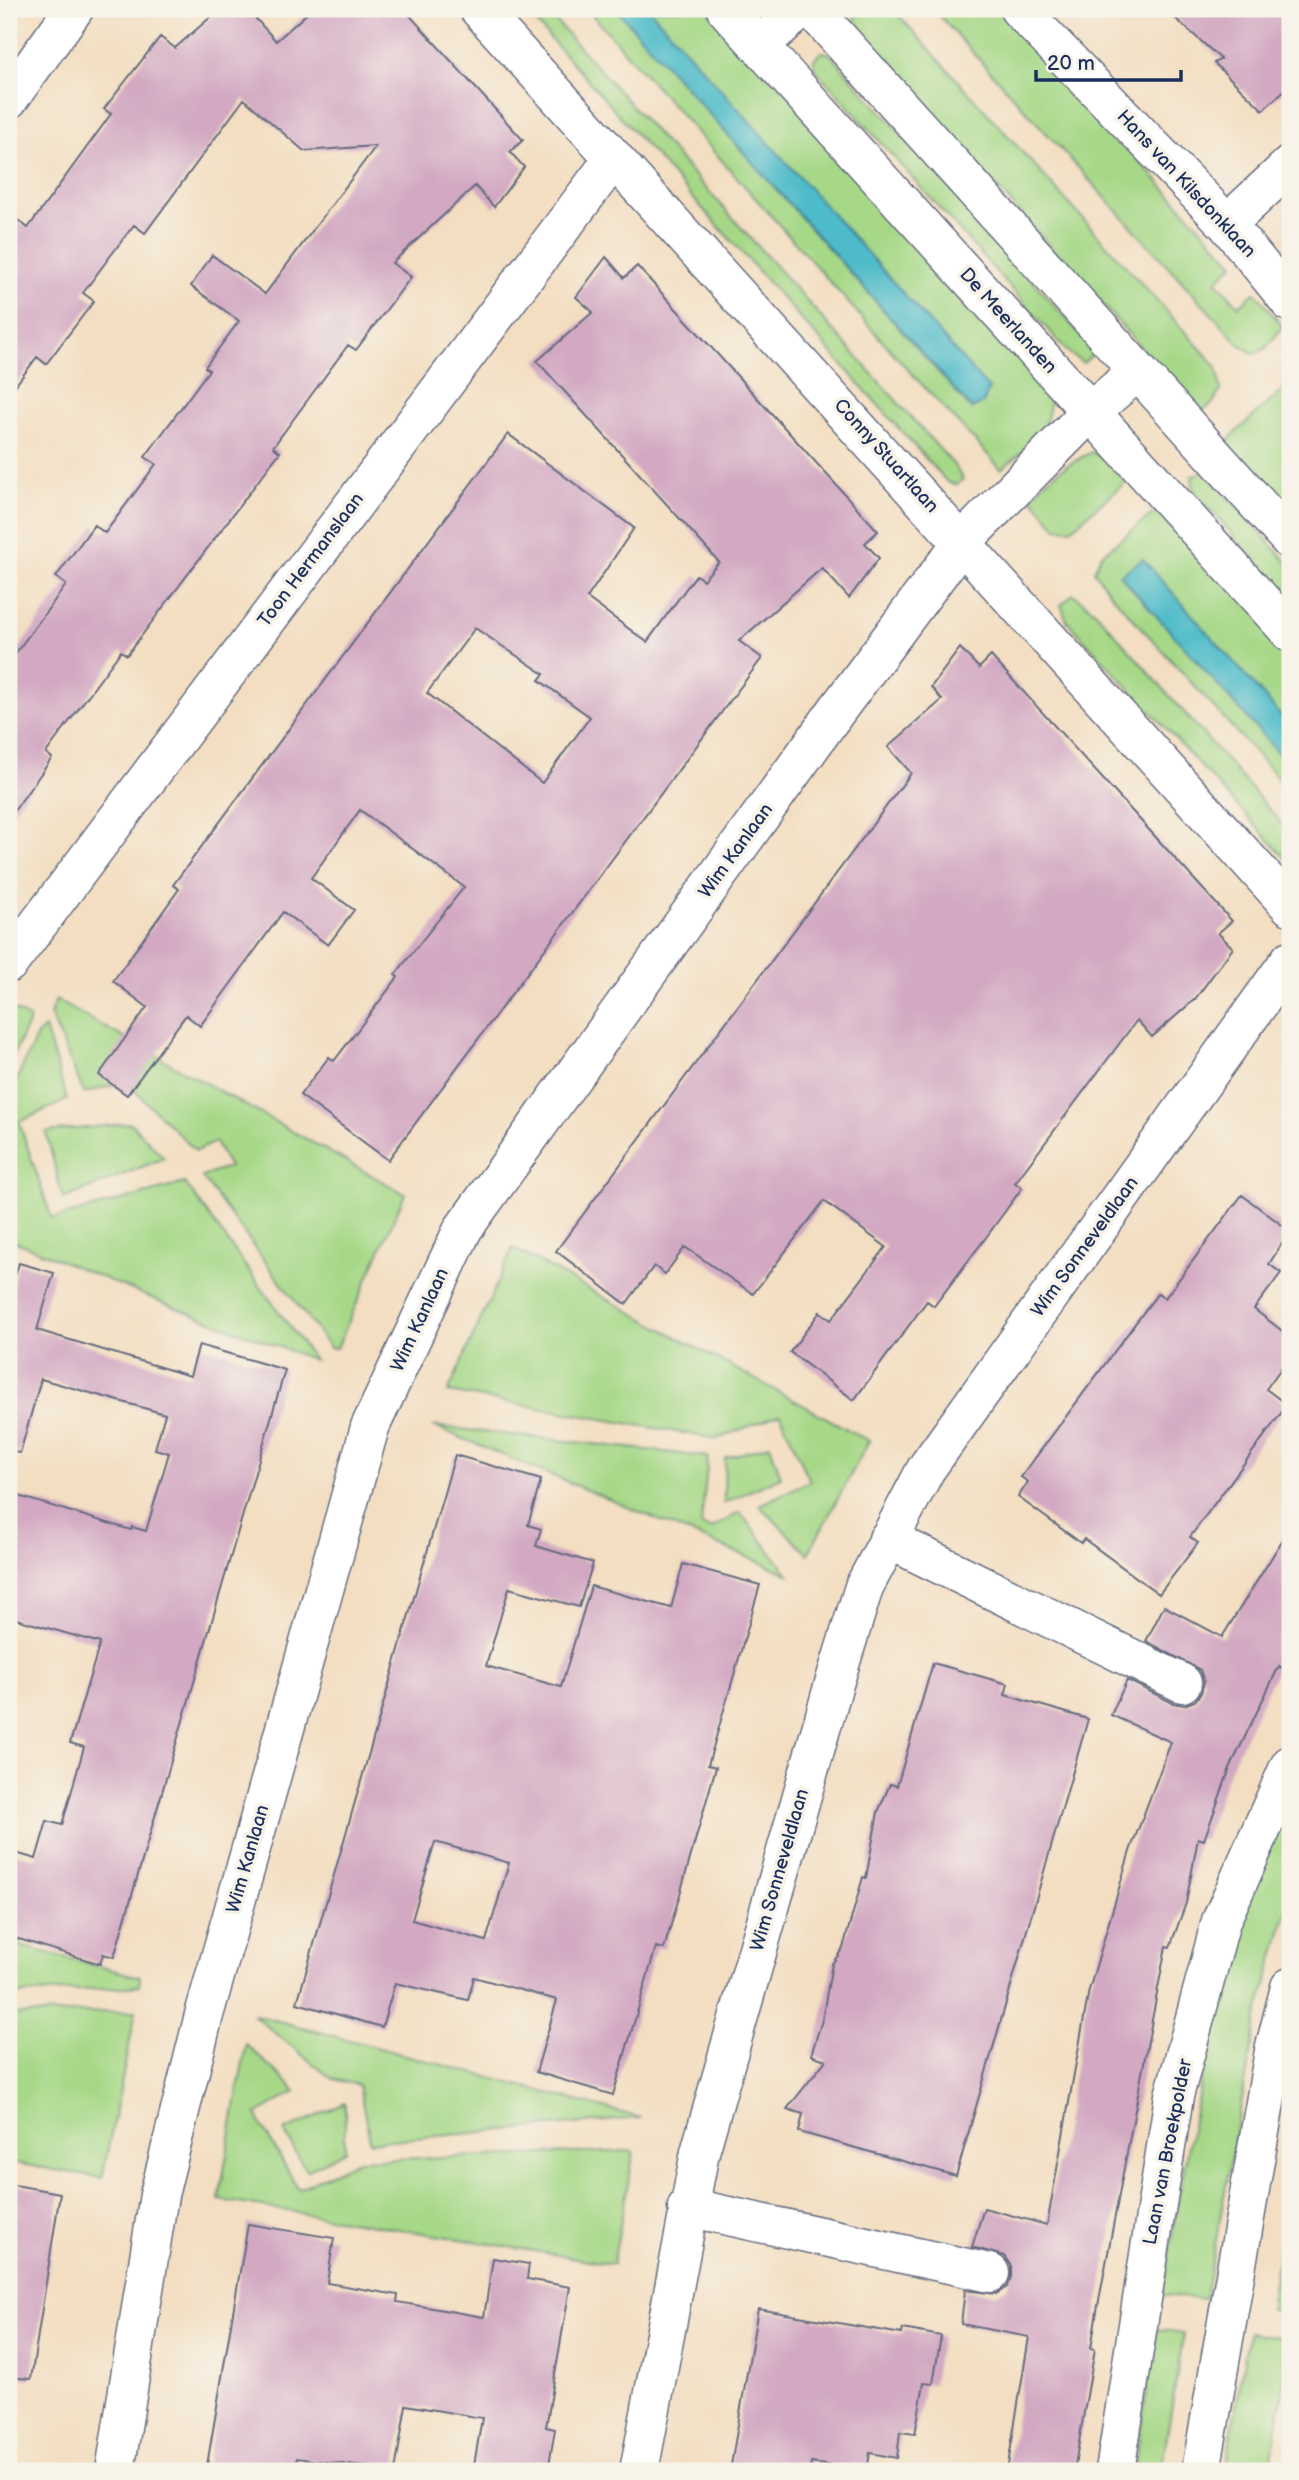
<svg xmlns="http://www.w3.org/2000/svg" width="1299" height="2480" font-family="'Balsamiq Sans',sans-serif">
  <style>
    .green { fill: #a6d887; stroke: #608472; stroke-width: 2 }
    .water { fill: #4ebbc9; stroke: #347594; stroke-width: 2 }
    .building { fill: #d2a8c2; fill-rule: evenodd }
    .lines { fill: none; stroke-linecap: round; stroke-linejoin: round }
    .minor-casing { stroke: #676c81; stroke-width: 41 }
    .secondary-casing { stroke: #676c81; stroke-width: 41 }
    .minor { stroke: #fff; stroke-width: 38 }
    .secondary { stroke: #fff; stroke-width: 38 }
    .labels { text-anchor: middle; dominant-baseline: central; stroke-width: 7; stroke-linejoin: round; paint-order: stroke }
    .street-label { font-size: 19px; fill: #1b2f5e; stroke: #f7f3e8 }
  </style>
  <rect width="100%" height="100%" fill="#f7f3e8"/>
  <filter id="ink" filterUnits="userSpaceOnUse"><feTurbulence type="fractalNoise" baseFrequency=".0143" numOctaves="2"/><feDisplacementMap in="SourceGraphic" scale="14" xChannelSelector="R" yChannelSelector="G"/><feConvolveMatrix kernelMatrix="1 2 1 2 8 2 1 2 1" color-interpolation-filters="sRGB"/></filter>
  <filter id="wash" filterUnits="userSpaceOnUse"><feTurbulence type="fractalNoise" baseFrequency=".00686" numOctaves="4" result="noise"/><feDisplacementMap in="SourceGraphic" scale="28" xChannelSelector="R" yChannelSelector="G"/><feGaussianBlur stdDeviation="1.57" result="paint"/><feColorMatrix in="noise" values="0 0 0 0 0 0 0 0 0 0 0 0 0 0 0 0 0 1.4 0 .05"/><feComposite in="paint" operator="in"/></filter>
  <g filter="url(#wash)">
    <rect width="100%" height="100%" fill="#f3dec1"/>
    <path class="green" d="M 524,9 L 545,9 L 954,465 L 963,479 L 957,485 L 947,482 Z
      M 587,9 L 616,9 L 971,409 L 983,403 L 989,389 L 649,9 L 712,9 L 1051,381 C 1050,433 1041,438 1001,469 L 911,373 Z
      M 856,9 L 893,9 L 1217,367 L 1221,390 L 1212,404 L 1200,413 L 865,41 L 855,20 Z
      M 933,9 L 1000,9 L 1234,264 L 1216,281 L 1239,306 L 1255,292 L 1283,327 L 1265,349 L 1254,354 L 1239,344 Z
      M 821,52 L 829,53 L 1096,352 L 1083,363 L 1070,354 L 814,68 L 814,59 Z
      M 1290,383 L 1290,520 L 1224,448 L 1233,435 Z
      M 1092,452 L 1134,475 L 1071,529 L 1057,528 L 1032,498 C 1044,477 1070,463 1092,452 Z
      M 1203,471 L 1290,565 L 1290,599 L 1193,490 L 1192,476 Z
      M 1164,505 L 1290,651 L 1290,726 L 1143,559 L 1120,575 L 1290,766 L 1290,791 L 1109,592 L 1094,571 L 1101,555 Z
      M 1073,594 L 1095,611 L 1290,833 L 1290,863 L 1067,621 L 1061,605 Z
      M 56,1000 L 405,1194 L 337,1348 L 330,1348 L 202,1177 L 229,1167 L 215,1142 L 196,1151 L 126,1082 L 84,1093 L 50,1014 Z
      M 9,1007 L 30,1019 L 9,1065 Z
      M 45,1028 L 67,1100 L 19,1122 L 52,1219 L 185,1183 L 314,1360 L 166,1304 L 9,1239 L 9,1097 L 37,1035 Z
      M 131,1123 L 164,1158 L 63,1199 L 46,1132 Z
      M 513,1248 L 869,1441 L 808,1554 L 759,1505 L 810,1481 L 780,1414 L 717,1439 L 448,1392 Z
      M 433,1426 L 708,1457 L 701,1525 L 711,1529 L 740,1512 L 788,1574 Z
      M 770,1445 L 781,1477 L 724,1503 L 725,1458 Z
      M 1290,1800 L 1290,1900 L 1258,2013 L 1205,2299 L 1162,2295 C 1191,2126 1217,1957 1290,1800 Z
      M 9,1943 L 140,1977 L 139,1986 L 10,1995 Z
      M 136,2011 L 102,2178 L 9,2162 L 9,2015 Z
      M 252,2014 L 641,2118 L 370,2142 L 359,2085 L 332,2079 Z
      M 246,2044 L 296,2091 L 256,2115 L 298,2189 L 358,2160 L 634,2151 L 613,2264 L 219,2200 Z
      M 345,2103 L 345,2151 L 306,2171 L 284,2131 Z
      M 1283,2222 L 1290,2222 L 1290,2313 L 1270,2309 Z
      M 1287,2326 L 1290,2327 L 1290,2346 L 1270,2471 L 1225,2471 L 1249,2332 L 1283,2338 Z
      M 1157,2329 L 1184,2333 L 1161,2471 L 1134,2471 Z"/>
    <path class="water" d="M 616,9 L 649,9 L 989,389 L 983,403 L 972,409 Z
      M 1143,559 L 1290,726 L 1290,766 L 1120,575 Z"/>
    <g id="blocks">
      <path class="building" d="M 220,9 L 247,9 L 276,41 L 312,9 L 404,9 L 523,140 L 510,152 L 524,167 L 494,207 L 475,186 L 392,263 L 411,277 L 356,350 L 348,345 L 273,447 L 280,452 L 127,655 L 121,651 L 46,753 L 52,758 L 9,818 L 9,662 L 66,585 L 56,577 L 94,525 L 105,533 L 156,464 L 145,457 L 209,370 L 205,367 L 239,321 L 191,286 L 212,255 L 265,294 L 376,146 L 304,151 L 244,99 L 145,233 L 134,225 L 108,259 L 83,293 L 94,301 L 46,364 L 37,357 L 9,394 L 9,213 L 28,228 L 111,114 L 104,109 L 160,37 L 175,48 Z
        M 1165,9 L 1290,9 L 1290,85 L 1263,110 L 1214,63 L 1221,59 Z
        M 606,257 L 624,278 L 637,266 L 771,413 L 878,531 L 865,543 L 879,558 L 849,598 L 822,568 L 739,641 L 762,658 L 388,1160 L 300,1095 L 329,1057 L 334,1061 L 398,977 L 395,975 L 464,887 L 360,810 L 311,878 L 354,910 L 328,945 L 283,912 L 200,1026 L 186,1015 L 127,1095 L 99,1075 L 147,1007 L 113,981 L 179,889 L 173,885 L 508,434 L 634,528 L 587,598 L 647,642 L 696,575 L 703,580 L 719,562 L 537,361 L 593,312 L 576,297 ZM 475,628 L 544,674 L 539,680 L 590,717 L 542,783 L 427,693 Z
        M 960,648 L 979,668 L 991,656 L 1111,788 L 1232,921 L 1218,933 L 1233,948 L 1195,999 L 1152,1037 L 1137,1020 L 1015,1183 L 1022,1188 L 987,1236 L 934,1306 L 927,1301 L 854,1400 L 790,1352 L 820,1312 L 831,1320 L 886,1247 L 824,1201 L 753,1294 L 685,1247 L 665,1274 L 654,1266 L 626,1304 L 556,1251 L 911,773 L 888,747 L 942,700 L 931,687 Z
        M 1242,1195 L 1290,1231 L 1269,1264 L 1281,1273 L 1254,1309 L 1290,1337 L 1290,1356 L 1266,1389 L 1287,1405 L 1190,1537 L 1198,1543 L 1159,1594 L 1084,1539 L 1081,1543 L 1018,1497 L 1028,1482 L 1021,1477 L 1158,1293 L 1165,1298 Z
        M 19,1263 L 54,1273 L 37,1330 L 190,1376 L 199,1345 L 285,1370 L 114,1957 L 103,1954 L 100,1964 L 9,1936 L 9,1851 L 36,1859 L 47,1821 L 62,1825 L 84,1747 L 70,1743 L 100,1643 L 9,1617 L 9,1493 L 131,1530 L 132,1527 L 146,1531 L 169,1453 L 155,1449 L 165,1414 L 41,1379 L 20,1453 L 9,1451 L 9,1294 Z
        M 455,1455 L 541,1480 L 528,1525 L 541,1529 L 536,1546 L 593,1563 L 579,1607 L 509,1588 L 486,1666 L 561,1687 L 591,1586 L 671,1608 L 683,1564 L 760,1585 L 708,1765 L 716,1767 L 680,1894 L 664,1949 L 656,1947 L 613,2095 L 536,2072 L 557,2000 L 474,1977 L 468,2000 L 395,1983 L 382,2027 L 297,2003 ZM 435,1842 L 509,1863 L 486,1941 L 412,1920 Z
        M 1290,1528 L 1290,1672 L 1279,1666 L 1230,1768 L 1204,1840 L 1198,1838 L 1186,1903 L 1170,1947 L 1166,1946 L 1097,2311 L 1091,2348 L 1095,2349 L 1074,2471 L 1007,2471 L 1029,2337 L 961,2324 L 965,2290 L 996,2294 L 1007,2287 L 1011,2277 L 1011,2266 L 1004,2256 L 972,2247 L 984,2208 L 1047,2225 L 1089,1990 L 1130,1851 L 1171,1742 L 1111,1715 L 1127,1680 L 1173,1703 L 1184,1705 L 1195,1701 L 1201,1693 L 1204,1682 L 1200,1670 L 1146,1641 L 1164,1606 L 1222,1637 Z
        M 933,1663 L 1008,1684 L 1005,1695 L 1088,1719 L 956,2176 L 799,2132 L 803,2114 L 787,2109 L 826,2060 L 811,2055 L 822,2020 L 832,1964 L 843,1948 L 863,1877 L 866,1878 L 878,1812 L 890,1784 L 897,1786 Z
        M 9,2184 L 60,2193 L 31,2379 L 9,2377 Z
        M 248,2224 L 334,2238 L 327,2283 L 398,2295 L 397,2302 L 484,2317 L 493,2258 L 529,2264 L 527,2279 L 570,2287 L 546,2427 L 555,2429 L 548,2471 L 473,2471 L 482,2418 L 406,2405 L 395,2471 L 297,2458 L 294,2471 L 206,2471 Z
        M 758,2309 L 902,2334 L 903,2329 L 941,2336 L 933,2384 L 924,2383 L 915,2434 L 900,2432 L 897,2458 L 870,2453 L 867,2471 L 811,2463 L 810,2471 L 730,2471 Z"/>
    </g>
  </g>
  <g filter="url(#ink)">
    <use href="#blocks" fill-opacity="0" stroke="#676c81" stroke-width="2"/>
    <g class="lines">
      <defs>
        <path id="minor" d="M 479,9 L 1290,906
          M 1019,9 L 1227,224 L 1290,302
          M 759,45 L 802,9
          M 9,99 L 74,9
          M 1227,224 L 1290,165
          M 9,963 L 614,158
          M 888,1539 L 1182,1683
          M 687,2207 L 990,2273
          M 115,2471 L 159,2195 L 204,2015 L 370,1427 L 463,1229 L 837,710 L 963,541 L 1090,412 L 1137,372
          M 639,2471 L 700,2152 L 833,1687 L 864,1587 L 926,1469 L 1290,960
          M 1115,2471 L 1174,2096 L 1221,1921 L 1290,1765"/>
        <path id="secondary" d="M 726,9 L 1290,632
          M 812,9 L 1290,540
          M 1201,2471 L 1274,2051 L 1290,1987"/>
      </defs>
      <use href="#minor" class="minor-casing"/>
      <use href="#secondary" class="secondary-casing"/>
      <use href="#minor" class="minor"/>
      <use href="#secondary" class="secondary"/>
    </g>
  </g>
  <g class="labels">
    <g class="street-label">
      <text transform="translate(1186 184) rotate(47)">Hans van Kilsdonklaan</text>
      <text transform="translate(1008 321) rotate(48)">De Meerlanden</text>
      <text transform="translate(886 456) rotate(48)">Conny Stuartlaan</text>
      <text transform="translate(311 560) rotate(-53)">Toon Hermanslaan</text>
      <text transform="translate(736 851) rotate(-54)">Wim Kanlaan</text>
      <text transform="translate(1085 1247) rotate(-54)">Wim Sonneveldlaan</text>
      <text transform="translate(420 1320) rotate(-65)">Wim Kanlaan</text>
      <text transform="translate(248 1859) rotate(-74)">Wim Kanlaan</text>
      <text transform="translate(780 1870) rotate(-74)">Wim Sonneveldlaan</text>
      <text transform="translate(1168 2152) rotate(-79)">Laan van Broekpolder</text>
    </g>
  </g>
  <rect width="1299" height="2480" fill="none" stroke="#f7f3e8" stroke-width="35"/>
  <path d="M1036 70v10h145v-10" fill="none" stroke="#1b2f5e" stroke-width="3.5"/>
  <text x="1047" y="70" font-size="21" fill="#1b2f5e" stroke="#f7f3e8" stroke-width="5" paint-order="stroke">20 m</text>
</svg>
